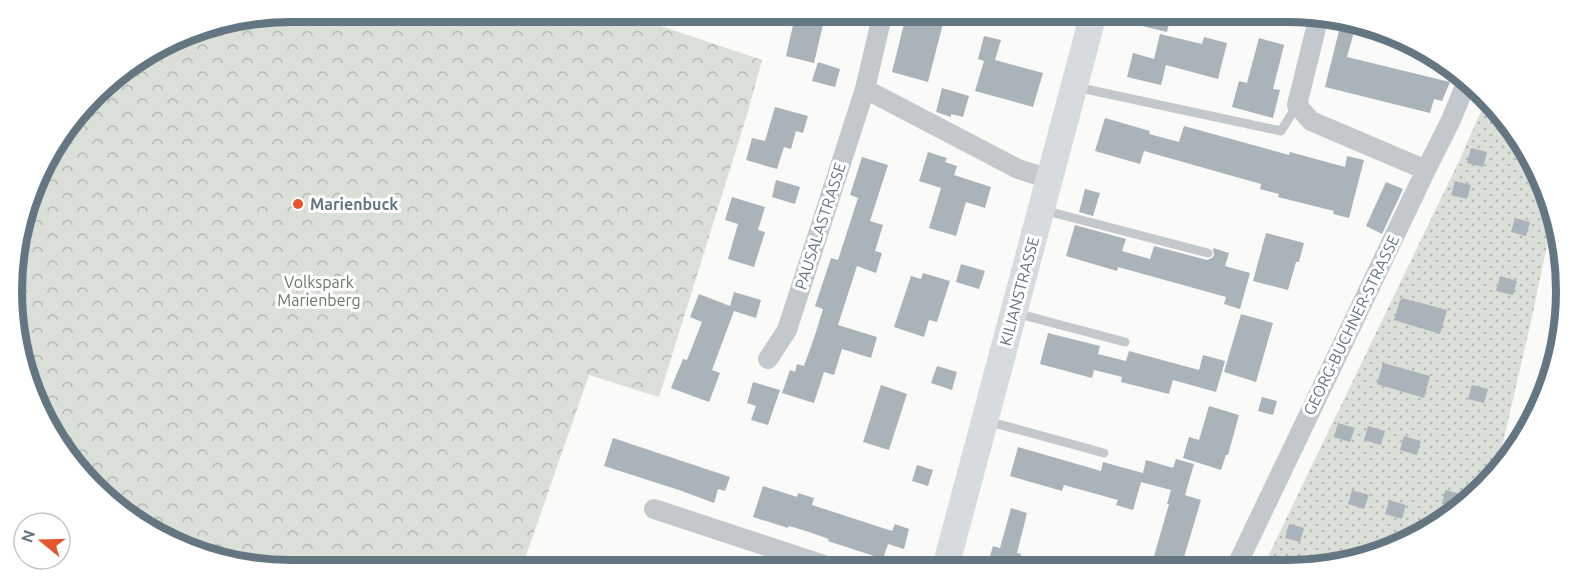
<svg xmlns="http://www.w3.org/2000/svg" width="1578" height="583" font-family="Ubuntu,sans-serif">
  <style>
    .grass { fill: url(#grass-dots) }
    .park { fill: url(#park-crowns) }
    .building { fill: #aab3b9 }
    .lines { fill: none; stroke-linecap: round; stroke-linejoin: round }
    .service { stroke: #c3c8cc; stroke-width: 9 }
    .minor { stroke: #c3c8cc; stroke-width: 20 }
    .secondary { stroke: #d6dbdf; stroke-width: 27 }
    .rail-casing { stroke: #a2aab0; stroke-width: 7 }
    .rail { stroke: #fff; stroke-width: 4.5; stroke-dasharray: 14; stroke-linecap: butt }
    .poi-dot { fill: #e4572e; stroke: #fff; stroke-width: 2 }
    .labels { text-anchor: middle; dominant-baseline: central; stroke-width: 6; stroke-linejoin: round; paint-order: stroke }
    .poi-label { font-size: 16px; font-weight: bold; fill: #657683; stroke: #fff; text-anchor: start }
    .street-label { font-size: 16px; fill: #657683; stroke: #fff }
    .park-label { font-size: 16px; fill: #687a64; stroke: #fff }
    .rim { fill: none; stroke: #657683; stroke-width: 8 }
  </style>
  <defs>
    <pattern id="grass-dots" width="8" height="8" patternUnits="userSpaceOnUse" patternTransform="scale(1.5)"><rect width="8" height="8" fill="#dadfd7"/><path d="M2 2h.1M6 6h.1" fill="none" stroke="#b4b9b4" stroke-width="1.8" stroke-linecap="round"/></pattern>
    <pattern id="park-crowns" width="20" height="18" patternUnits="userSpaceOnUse" patternTransform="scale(1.5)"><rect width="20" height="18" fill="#dadfd7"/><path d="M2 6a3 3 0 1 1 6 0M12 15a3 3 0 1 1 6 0" fill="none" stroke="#b4b9b4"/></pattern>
  </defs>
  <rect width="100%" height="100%" fill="#fafaf8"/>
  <path class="grass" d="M 1485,102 L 1529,152 L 1552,221 L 1532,317 L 1496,473 L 1471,502 L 1410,542 L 1323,569 L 1262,569 L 1459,161 Z"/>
  <path class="park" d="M 292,12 L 619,12 L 762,60 L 746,118 L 659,397 L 589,375 L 521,570 L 292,571 L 219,561 L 122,513 L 59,447 L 17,346 L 14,255 L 49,152 L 107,81 L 201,27 Z"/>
  <path class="building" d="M 796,12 L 826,12 L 814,63 L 786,56 Z
    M 907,12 L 946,12 L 928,82 L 892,72 Z
    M 1145,12 L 1172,12 L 1167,32 L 1142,26 Z
    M 1342,19 L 1357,21 L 1347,57 L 1450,82 L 1442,101 L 1434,99 L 1430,113 L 1325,87 Z
    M 1160,34 L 1202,44 L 1204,37 L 1227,43 L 1218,79 L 1166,65 L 1161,85 L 1127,77 L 1133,53 L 1154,59 Z
    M 984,36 L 1001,40 L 995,60 L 1043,73 L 1033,107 L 975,91 L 984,61 L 978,59 Z
    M 1259,38 L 1284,45 L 1273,89 L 1280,90 L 1273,118 L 1232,107 L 1239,81 L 1247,83 Z
    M 818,62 L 840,69 L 835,87 L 812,81 Z
    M 942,88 L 969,96 L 963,117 L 951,114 L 951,117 L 936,112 Z
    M 775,107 L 808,116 L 803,133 L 796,131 L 791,149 L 784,147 L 777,169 L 746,160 L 752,138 L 765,141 Z
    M 1105,118 L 1150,131 L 1149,134 L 1179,142 L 1184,126 L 1289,155 L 1290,152 L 1345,167 L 1347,156 L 1364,160 L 1349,218 L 1333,214 L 1334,211 L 1278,197 L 1279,194 L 1260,189 L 1261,184 L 1144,151 L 1140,164 L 1095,151 Z
    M 1471,148 L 1487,152 L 1483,167 L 1467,163 Z
    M 928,152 L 947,158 L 945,162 L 957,166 L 954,175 L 991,187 L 985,208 L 966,202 L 956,236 L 929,228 L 941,188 L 919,181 Z
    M 862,157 L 888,165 L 870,221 L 883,225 L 875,251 L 882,253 L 876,273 L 857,266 L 838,325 L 877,337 L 871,358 L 842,349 L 834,375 L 824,372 L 814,403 L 782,393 L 790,370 L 795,372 L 797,364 L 804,366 L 815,335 L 823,309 L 815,306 L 831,258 L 838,260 L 858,198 L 850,195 Z
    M 776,180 L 800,187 L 795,204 L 772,197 Z
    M 1455,181 L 1471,185 L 1467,199 L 1451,195 Z
    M 1386,182 L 1403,189 L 1382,234 L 1366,226 Z
    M 1085,189 L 1100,193 L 1093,216 L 1079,212 Z
    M 732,197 L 765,207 L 758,230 L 765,232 L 754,267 L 728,259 L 738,224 L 725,220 Z
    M 1515,218 L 1530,222 L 1526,236 L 1511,232 Z
    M 1075,225 L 1126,239 L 1122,251 L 1150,259 L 1154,246 L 1207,260 L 1212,258 L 1214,255 L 1213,248 L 1229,253 L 1225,266 L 1250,273 L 1240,309 L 1224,304 L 1226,297 L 1118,267 L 1117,271 L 1066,256 Z
    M 1266,233 L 1304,243 L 1299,262 L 1296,262 L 1288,290 L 1253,281 Z
    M 961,264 L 985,271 L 979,289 L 956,282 Z
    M 923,273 L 950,281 L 937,322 L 929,320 L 924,337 L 894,327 L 911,276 L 921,279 Z
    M 1500,276 L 1517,281 L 1513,295 L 1496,291 Z
    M 734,292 L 761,300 L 756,318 L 734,311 L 712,370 L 720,373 L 709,402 L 671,388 L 683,359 L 687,360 L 702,322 L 690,317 L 699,294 L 730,306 Z
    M 1402,298 L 1447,310 L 1440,334 L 1394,320 L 1400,300 L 1401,300 Z
    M 1241,314 L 1273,323 L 1256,382 L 1224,372 Z
    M 1048,333 L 1100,346 L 1098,354 L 1126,361 L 1129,351 L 1199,370 L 1203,355 L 1225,361 L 1216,392 L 1173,380 L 1169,394 L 1121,382 L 1122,377 L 1094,370 L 1092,378 L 1040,364 Z
    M 1383,363 L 1430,376 L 1424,398 L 1377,384 Z
    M 937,366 L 957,372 L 952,390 L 931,383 Z
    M 753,382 L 780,390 L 768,425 L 751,420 L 756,406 L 747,403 Z
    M 881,385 L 907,394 L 889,450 L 863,442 Z
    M 1472,385 L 1488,389 L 1484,403 L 1468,399 Z
    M 1262,397 L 1277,401 L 1273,415 L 1258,411 Z
    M 1209,406 L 1239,415 L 1228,455 L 1226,455 L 1221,470 L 1183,458 L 1189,437 L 1199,440 Z
    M 1338,423 L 1355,428 L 1350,442 L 1334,437 Z
    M 1368,426 L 1385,431 L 1381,445 L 1364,440 Z
    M 1404,436 L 1421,441 L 1417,455 L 1400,450 Z
    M 613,438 L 730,477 L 725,491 L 718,489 L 714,503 L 679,490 L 604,466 Z
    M 1018,447 L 1101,471 L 1103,462 L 1143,473 L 1146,460 L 1173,468 L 1176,459 L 1194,464 L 1185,495 L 1201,500 L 1182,564 L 1154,556 L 1169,504 L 1167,504 L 1171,490 L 1141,482 L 1142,479 L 1133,510 L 1116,505 L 1118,500 L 1064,485 L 1062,491 L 1010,476 Z
    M 917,465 L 933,470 L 928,486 L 912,481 Z
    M 763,486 L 797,497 L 798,493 L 814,498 L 812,505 L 892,531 L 895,524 L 909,529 L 904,549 L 888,544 L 883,559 L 828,541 L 829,539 L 806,531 L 789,526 L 788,528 L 753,517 Z
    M 1352,490 L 1369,495 L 1364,509 L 1348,504 Z
    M 1445,490 L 1461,494 L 1457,508 L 1442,504 Z
    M 1389,500 L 1406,505 L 1402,519 L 1385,514 Z
    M 1011,508 L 1027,513 L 1017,553 L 1021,554 L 1016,569 L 986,569 L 993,546 L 1000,548 Z
    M 1289,524 L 1304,528 L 1300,542 L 1285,538 Z"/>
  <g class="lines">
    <path class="service" d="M 1076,87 L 1281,131 L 1297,105
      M 1043,210 L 1208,253
      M 1016,313 L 1125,342
      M 987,421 L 1104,453"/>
    <path class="minor" d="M 883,12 L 865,89 L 1018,169 L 1049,179
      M 1319,16 L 1297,105 L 1311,121 L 1426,170
      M 768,359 L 787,330 L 865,89
      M 654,509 L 839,570
      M 1235,569 L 1426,170 L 1451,120 L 1467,81"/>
    <path class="secondary" d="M 945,569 L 1094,12"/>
    <defs>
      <path id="rail" d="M 1543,394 L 1559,331"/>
    </defs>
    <use href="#rail" class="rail-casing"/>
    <use href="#rail" class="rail"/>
  </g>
  <circle class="poi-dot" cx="298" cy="204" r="6"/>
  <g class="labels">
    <g class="poi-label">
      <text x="310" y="204">Marienbuck</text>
    </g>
    <g class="street-label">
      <text transform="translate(820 226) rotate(-72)">PAUSALASTRASSE</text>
      <text transform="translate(1019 291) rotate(-75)">KILIANSTRASSE</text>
      <text transform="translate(1351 325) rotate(-64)">GEORG-BUCHNER-STRASSE</text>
    </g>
    <g class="park-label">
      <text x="319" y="282">Volkspark<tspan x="319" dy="18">Marienberg</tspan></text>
    </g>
  </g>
  <path d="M0 0H1578V583H0ZM291 22H1287A269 269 0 0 1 1556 291V291A269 269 0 0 1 1287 560H291A269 269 0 0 1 22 291V291A269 269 0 0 1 291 22Z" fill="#fff" fill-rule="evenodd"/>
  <path class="rim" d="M291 22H1287A269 269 0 0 1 1556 291V291A269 269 0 0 1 1287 560H291A269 269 0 0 1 22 291V291A269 269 0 0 1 291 22Z"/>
  <g transform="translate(42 541) rotate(289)"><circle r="28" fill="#ffffff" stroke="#c1c8cd" stroke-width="1.5"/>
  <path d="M0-4.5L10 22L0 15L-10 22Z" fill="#e4572e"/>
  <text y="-9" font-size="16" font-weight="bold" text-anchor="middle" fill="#657683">N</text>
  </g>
</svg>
